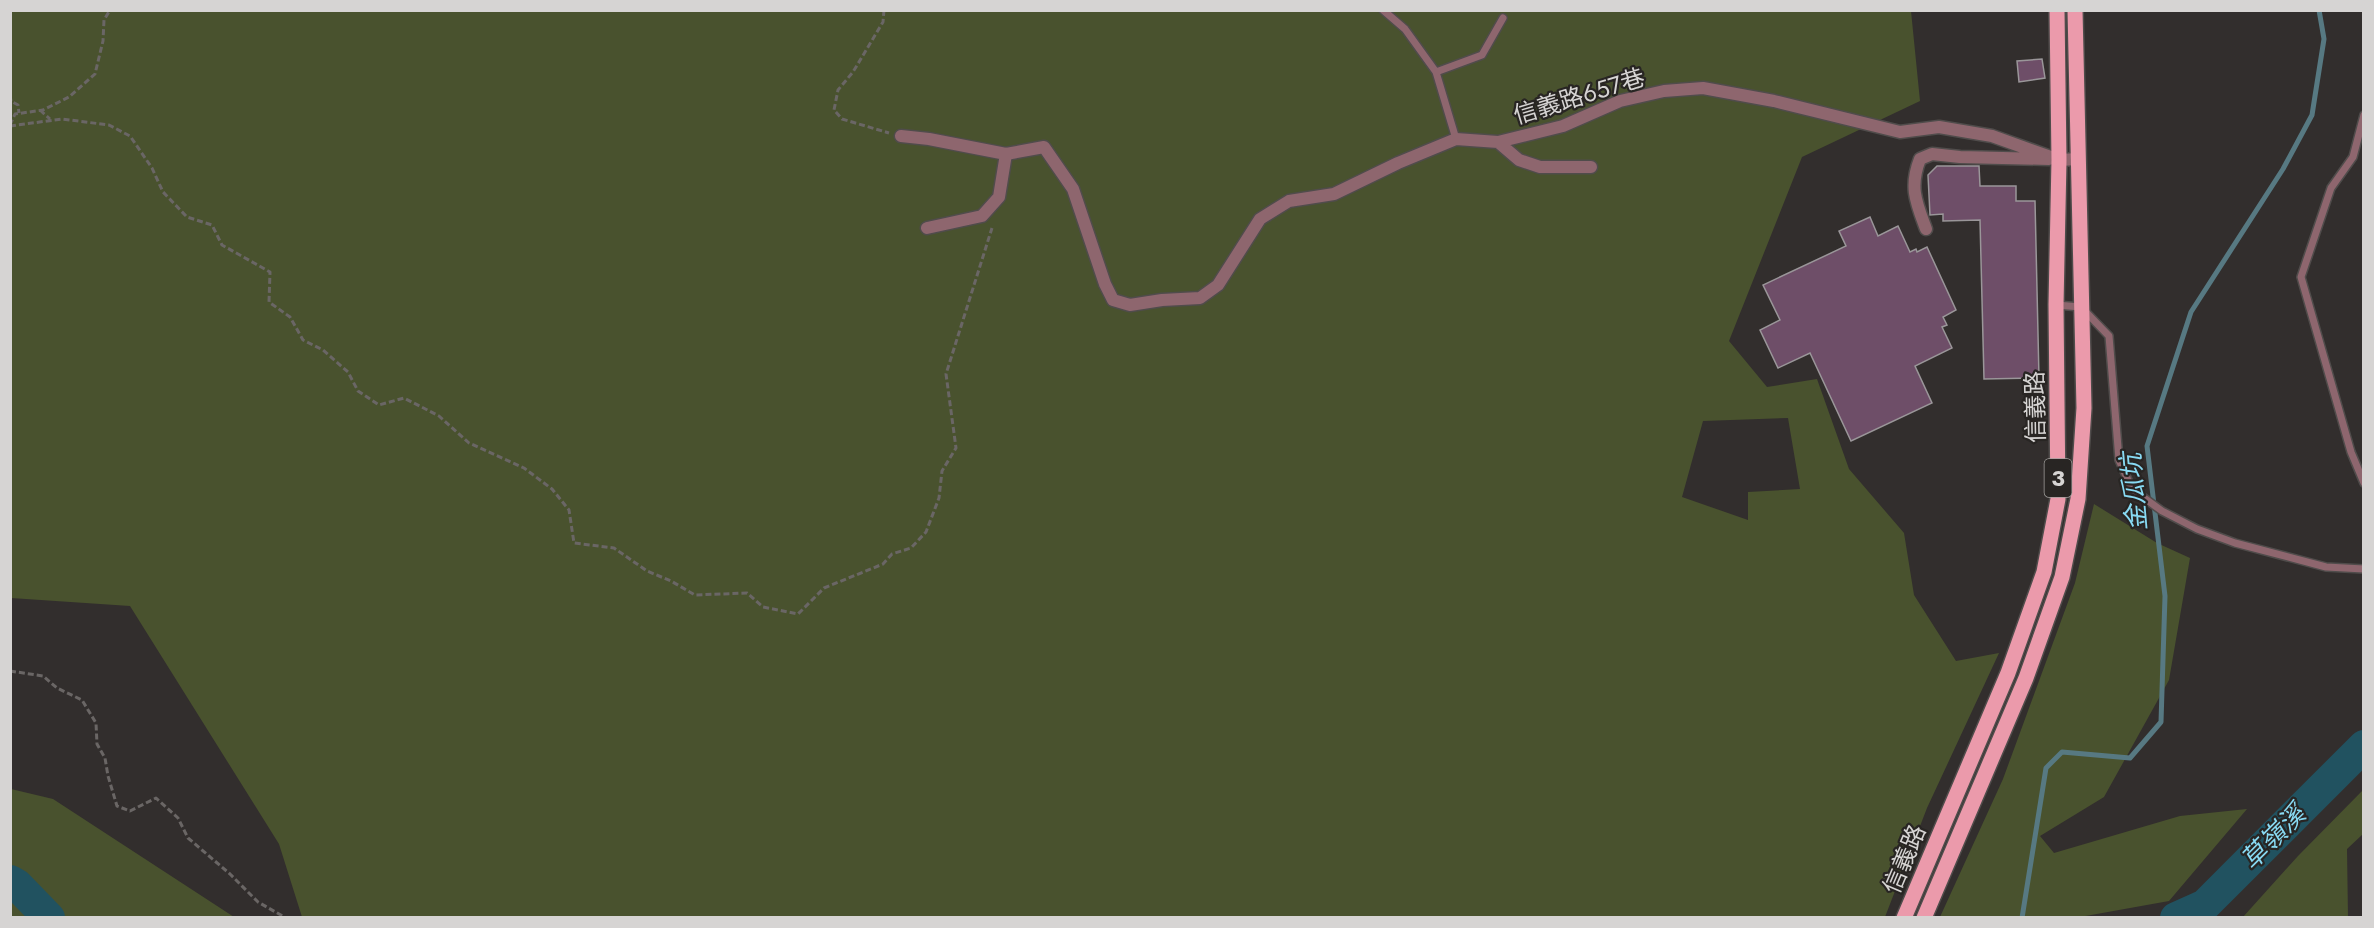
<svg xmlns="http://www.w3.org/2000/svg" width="2374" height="928" font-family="Jost,'Noto Sans TC',sans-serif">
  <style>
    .green { fill: #49522e; fill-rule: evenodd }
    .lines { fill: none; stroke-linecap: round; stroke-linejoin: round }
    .stream { stroke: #577982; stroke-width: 5 }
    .river { stroke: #215260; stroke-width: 32 }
    .building { fill: #6e4e68; stroke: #9a9699; stroke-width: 1.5 }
    .lane-casing { stroke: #504c4b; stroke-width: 10 }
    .street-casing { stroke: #504c4b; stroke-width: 15 }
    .primary-casing { stroke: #504c4b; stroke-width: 18 }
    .path { stroke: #6a6665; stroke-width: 3; stroke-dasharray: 6 3; stroke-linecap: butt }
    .lane { stroke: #8e666e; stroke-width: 7 }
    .street { stroke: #8e666e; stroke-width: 12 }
    .primary { stroke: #eb9aab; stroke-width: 15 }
    .labels { text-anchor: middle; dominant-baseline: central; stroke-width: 4.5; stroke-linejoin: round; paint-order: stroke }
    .shield { fill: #282523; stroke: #a2a09e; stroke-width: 1.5 }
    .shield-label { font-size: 22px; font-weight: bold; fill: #d6d4d3 }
    .street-label { font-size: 24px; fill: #d6d4d3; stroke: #282523 }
    .water-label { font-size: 26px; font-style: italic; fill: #88daf3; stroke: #282523 }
  </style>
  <rect width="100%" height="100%" fill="#322e2d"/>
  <path class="green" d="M 10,11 L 1911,11 L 1920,101 L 1802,157 L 1729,341 L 1767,387 L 1817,379 L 1849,469 L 1904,533 L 1914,595 L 1956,661 L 1999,653 L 1927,808 L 1885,917 L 302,917 L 279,844 L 130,606 L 11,598 ZM 1788,418 L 1800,489 L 1748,492 L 1748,520 L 1682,497 L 1703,421 Z
    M 2094,504 L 2157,543 L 2190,558 L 2169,680 L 2104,797 L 2040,836 L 2054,853 L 2180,816 L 2247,809 L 2169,901 L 2080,917 L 1940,917 L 2003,779 L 2075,583 Z
    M 11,789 L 53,799 L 234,917 L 11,917 Z
    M 2363,790 L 2363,834 L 2347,849 L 2348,917 L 2243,917 L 2298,856 Z"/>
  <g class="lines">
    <path class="stream" d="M 2022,918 L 2046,768 L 2062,752 L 2130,758 L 2161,722 L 2165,596 L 2147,446 L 2191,312 L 2283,169 L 2312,115 L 2324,39 L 2319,10"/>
    <path class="river" d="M 10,881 L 17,885 L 49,918
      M 2176,918 L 2205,905 L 2364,746"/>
  </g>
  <path class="building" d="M 2042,59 L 2045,78 L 2019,82 L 2017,61 Z
    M 1937,166 L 1979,166 L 1980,186 L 2016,186 L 2016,201 L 2035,201 L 2039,378 L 1984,379 L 1980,220 L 1943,221 L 1943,214 L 1930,215 L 1928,175 Z
    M 1870,217 L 1878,236 L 1898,226 L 1910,252 L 1916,249 L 1917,252 L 1927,247 L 1956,310 L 1943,317 L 1947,325 L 1942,327 L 1952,348 L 1915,366 L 1932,403 L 1851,441 L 1810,353 L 1778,368 L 1760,330 L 1780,320 L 1763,285 L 1846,246 L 1839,231 Z"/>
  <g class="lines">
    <defs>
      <path id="lane" d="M 1383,10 L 1405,29 L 1436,72 L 1456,139
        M 1436,72 L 1482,55 L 1503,18
        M 2364,115 L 2353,157 L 2331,188 L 2301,277 L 2351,452 L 2364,483
        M 2056,305 L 2081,307 L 2109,336 L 2119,460 L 2132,489 L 2162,511 L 2197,529 L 2235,543 L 2326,567 L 2364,569"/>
      <path id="street" d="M 901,136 L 929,139 L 1006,154
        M 1498,142 L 1519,160 L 1540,167 L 1591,167
        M 927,228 L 982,216 L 999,197 L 1006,154 L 1044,147 L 1073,189 L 1105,284 L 1113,300 L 1130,305 L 1162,300 L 1200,298 L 1218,285 L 1260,219 L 1289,201 L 1334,194 L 1398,163 L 1456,139 L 1498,142 L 1563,126 L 1620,101 L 1664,91 L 1703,88 L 1774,101 L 1900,132 L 1939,127 L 1992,136 L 2059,160 L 2079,159
        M 1926,229 C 1916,202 1909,187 1920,159 L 1932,154 L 1960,157 L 2049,159"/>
      <path id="primary" d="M 1904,918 L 2008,673 L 2044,572 L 2058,499 L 2056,305 L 2059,160 L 2057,10
        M 1924,918 L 2026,678 L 2062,577 L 2078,499 L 2084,408 L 2075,10"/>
    </defs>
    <use href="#lane" class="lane-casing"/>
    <use href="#street" class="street-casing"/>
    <use href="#primary" class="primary-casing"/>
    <path class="path" d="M 884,10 L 883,22 L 853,72 L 838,90 L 834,110 L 842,119 L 889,133
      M 10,95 L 11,101 L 18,105 L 19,113
      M 40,110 L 50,119
      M 10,125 L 15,114 L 43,110 L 69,97 L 95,74 L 103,41 L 104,20 L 110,10
      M 10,126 L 62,119 L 109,125 L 130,136 L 152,168 L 163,192 L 187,217 L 212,225 L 222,245 L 270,272 L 269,302 L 290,317 L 303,340 L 323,350 L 348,372 L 358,391 L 379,405 L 404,398 L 439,416 L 469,443 L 524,468 L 552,489 L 569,510 L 574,543 L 614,548 L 647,571 L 671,581 L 695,595 L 747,593 L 763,607 L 798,614 L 824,588 L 883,564 L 892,554 L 911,548 L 926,532 L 939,498 L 942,471 L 956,448 L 946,374 L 992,228
      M 10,671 L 43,676 L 57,688 L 82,700 L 96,723 L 97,744 L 105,758 L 108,776 L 117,806 L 130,811 L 156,798 L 178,818 L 188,838 L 230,874 L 258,902 L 286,918"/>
    <use href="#lane" class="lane"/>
    <use href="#street" class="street"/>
    <use href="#primary" class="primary"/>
  </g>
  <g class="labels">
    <rect class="shield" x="2044.5" y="459" width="27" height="38" rx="4.5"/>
    <g class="shield-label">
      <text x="2058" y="478">3</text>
    </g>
    <g class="street-label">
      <text transform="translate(1579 96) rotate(-17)">信義路657巷</text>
      <text transform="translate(2035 407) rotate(-91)">信義路</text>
      <text transform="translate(1904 859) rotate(-67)">信義路</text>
    </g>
    <g class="water-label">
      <text transform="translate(2134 492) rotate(-95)">金瓜坑</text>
      <text transform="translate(2273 837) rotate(-45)">草嶺溪</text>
    </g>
  </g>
  <rect width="2374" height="928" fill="none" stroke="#d6d4d3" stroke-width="24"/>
</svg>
